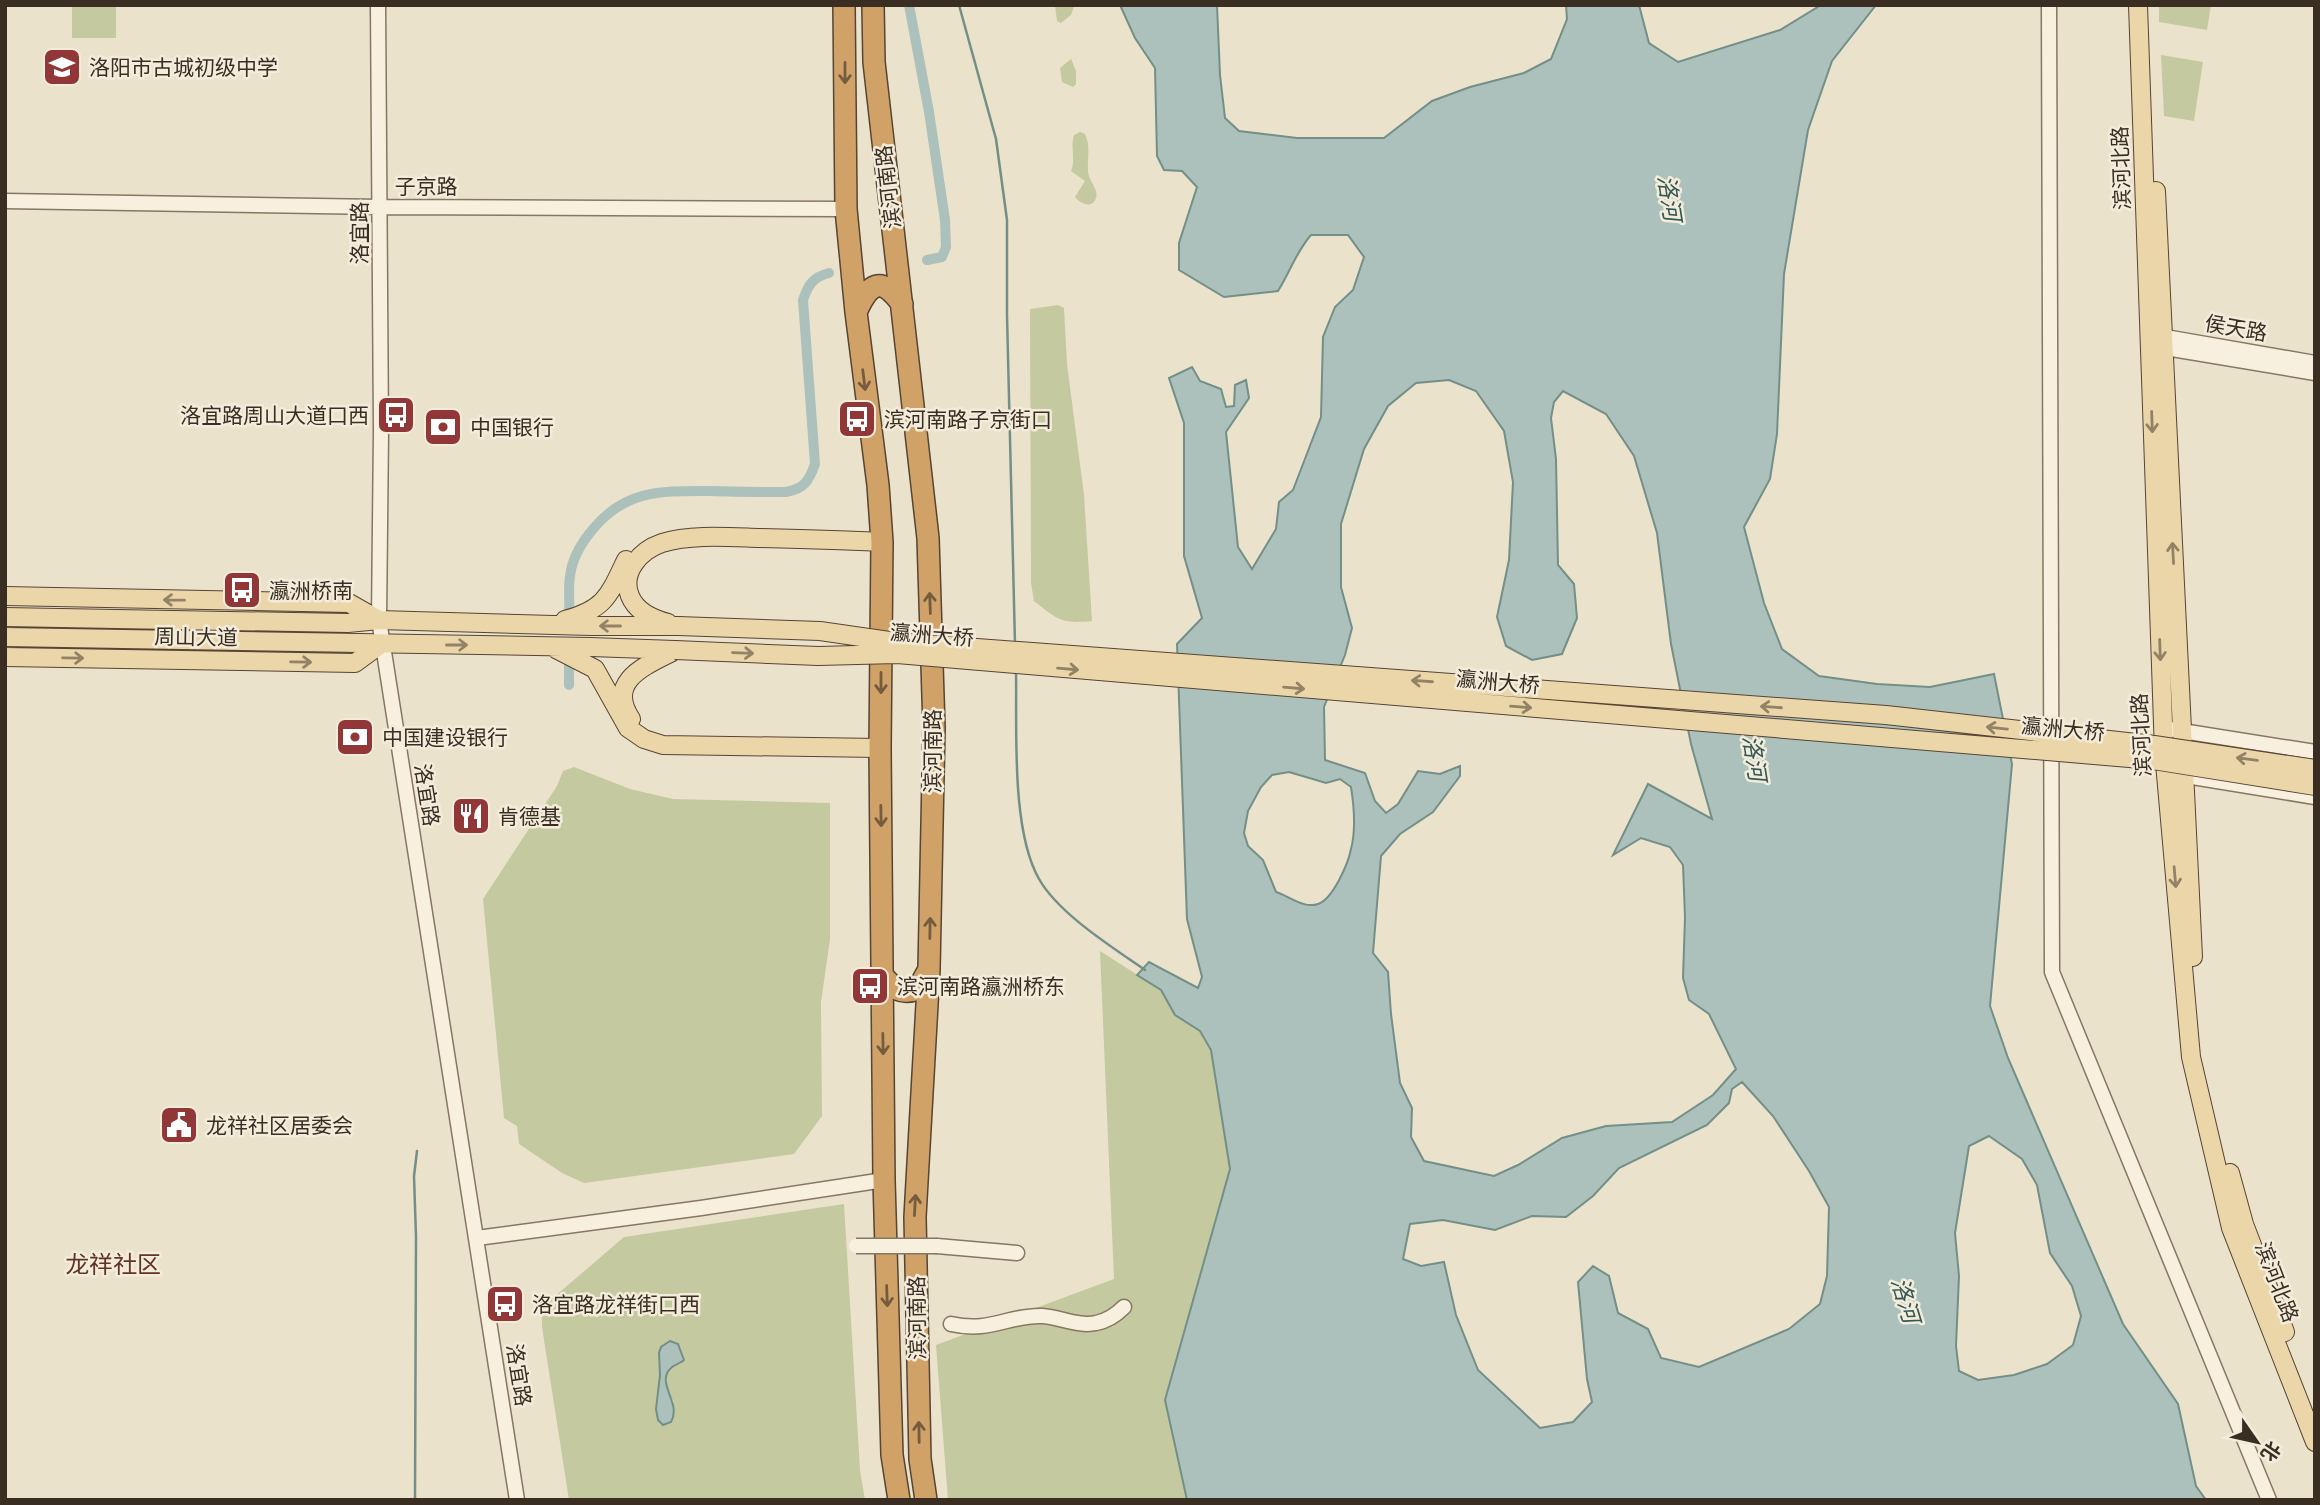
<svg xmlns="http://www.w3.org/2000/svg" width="2320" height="1505" font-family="Lora,'Noto Sans SC',serif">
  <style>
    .green { fill: #c4c9a0; fill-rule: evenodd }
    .water { fill: #acc1bb; stroke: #738f88; stroke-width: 2; fill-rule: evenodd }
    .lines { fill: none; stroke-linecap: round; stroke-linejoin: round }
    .stream { stroke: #738f88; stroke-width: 2.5 }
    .canal { stroke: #acc1bb; stroke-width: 10 }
    .minor-casing { stroke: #877661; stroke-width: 17 }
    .major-casing { stroke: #564435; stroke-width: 20 }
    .highway-casing { stroke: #564435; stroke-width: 24 }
    .minor { stroke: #f7f0df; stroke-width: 14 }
    .major { stroke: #ead6a9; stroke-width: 18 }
    .highway { stroke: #d1a267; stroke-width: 21 }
    .minor-bridge-casing { stroke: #877661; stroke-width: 17; stroke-linecap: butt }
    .major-bridge-casing { stroke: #564435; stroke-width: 20; stroke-linecap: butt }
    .minor-bridge { stroke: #f7f0df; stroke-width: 14 }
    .major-bridge { stroke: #ead6a9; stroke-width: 18 }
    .oneway { stroke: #765c3e }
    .oneway2 { stroke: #928266 }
    .labels { text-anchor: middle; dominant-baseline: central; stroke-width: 5; stroke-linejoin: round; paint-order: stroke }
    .poi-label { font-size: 21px; fill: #3a2e23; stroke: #f3ecdb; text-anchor: start }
    .street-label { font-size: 21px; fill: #3a2e23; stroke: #f3ecdb }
    .water-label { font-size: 23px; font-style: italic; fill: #345855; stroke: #f3ecdb }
    .quarter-label { font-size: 24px; fill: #623326; stroke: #f3ecdb }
  </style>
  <rect width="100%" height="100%" fill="#ebe2cc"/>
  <path class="green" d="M 72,5 L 116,5 L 116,38 L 72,38 Z
    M 1055,5 L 1074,5 L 1074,6 L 1071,15 L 1061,23 L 1057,21 Z
    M 2159,5 L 2211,5 L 2207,30 L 2159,22 Z
    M 2161,55 L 2203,62 L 2194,121 L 2164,116 Z
    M 1071,59 L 1076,71 L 1076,84 L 1073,87 L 1062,82 L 1060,68 Z
    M 1080,132 L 1085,134 C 1091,146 1087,159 1088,172 C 1089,181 1099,190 1096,198 C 1092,210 1080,203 1075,197 L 1085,181 L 1071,171 C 1076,159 1070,147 1074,135 Z
    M 1058,305 L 1064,308 L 1067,364 L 1084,495 L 1092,621 C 1061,624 1058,620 1034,601 L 1031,583 L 1030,309 Z
    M 574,767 L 630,789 L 673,799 L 830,803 L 830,939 L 821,1002 L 822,1116 L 794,1154 L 584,1183 L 562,1173 L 519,1144 L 517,1126 L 504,1118 L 483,899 L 557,786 L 563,771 Z
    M 1100,951 L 1161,990 L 1175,1015 L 1200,1031 L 1211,1050 L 1230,1169 L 1165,1400 L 1187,1500 L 948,1500 L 936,1345 L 1114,1279 Z
    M 844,1204 L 860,1470 L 865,1500 L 569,1500 L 542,1327 L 542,1315 L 546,1304 L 624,1237 ZM 665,1344 L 678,1344 L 684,1357 L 680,1364 C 661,1371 665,1388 674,1402 L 656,1409 L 660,1375 L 659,1353 Z"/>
  <path class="water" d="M 1120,5 L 1217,5 L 1220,75 L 1225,118 L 1239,131 L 1297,138 L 1384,138 L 1432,101 L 1470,87 L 1524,73 L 1551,59 L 1567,19 L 1566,5 L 1639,5 L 1649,43 L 1678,62 L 1780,30 L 1821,5 L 1876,5 L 1832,61 L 1808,130 L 1784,274 L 1777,434 L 1770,479 L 1744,527 L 1764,603 L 1782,649 L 1819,676 L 1877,684 L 1930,687 L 1994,674 L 2012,764 L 1990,1006 L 2008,1058 L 2123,1324 L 2178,1404 L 2196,1486 L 2206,1500 L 1187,1500 L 1165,1400 L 1230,1169 L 1211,1050 L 1200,1031 L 1175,1015 L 1161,990 L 1137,975 L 1149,962 L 1198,988 L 1202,977 L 1187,919 L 1177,644 L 1202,618 L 1184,556 L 1184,423 L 1169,378 L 1192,367 L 1200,381 L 1221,389 L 1226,407 L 1234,406 L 1235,385 L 1246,380 L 1249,398 L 1226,432 L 1238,547 L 1252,569 L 1276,529 L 1279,502 L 1293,490 L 1321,417 L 1323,337 L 1335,307 L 1353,290 L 1364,257 L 1348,235 L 1311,235 C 1296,252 1290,272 1278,291 L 1224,297 L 1179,270 L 1179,243 L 1197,187 L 1182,171 L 1164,170 L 1157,156 L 1155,68 L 1135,38 ZM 1449,380 L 1476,391 L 1504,431 L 1513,482 L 1509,560 L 1497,617 L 1506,646 L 1532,660 L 1562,654 L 1577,618 L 1574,584 L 1558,565 L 1556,459 L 1551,418 L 1554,402 L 1563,391 L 1606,414 L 1634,456 L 1657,533 L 1671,644 L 1691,744 L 1712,819 L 1648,784 L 1613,855 L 1641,838 L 1670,847 L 1683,865 L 1685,917 L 1683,978 L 1689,1000 L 1709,1014 L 1736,1069 L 1713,1095 L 1672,1122 L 1606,1126 L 1562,1138 L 1518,1165 L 1494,1176 L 1424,1161 L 1411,1137 L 1412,1108 L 1400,1083 L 1391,1014 L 1388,972 L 1373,953 L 1381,856 L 1400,834 L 1433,812 L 1460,776 L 1460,766 L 1440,774 L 1418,771 L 1398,804 L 1386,813 L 1375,801 L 1365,773 L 1325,760 L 1324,707 L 1345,655 L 1352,628 L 1341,587 L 1341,524 L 1364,449 L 1388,406 L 1416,383 ZM 1289,772 L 1326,783 L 1340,779 L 1351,787 C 1354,806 1356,830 1351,849 C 1348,864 1333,899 1318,904 C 1304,909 1289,896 1276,892 L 1263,860 L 1248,846 L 1244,833 L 1248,811 L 1261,787 L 1272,775 ZM 1742,1082 L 1773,1116 L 1809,1171 L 1829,1207 L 1827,1276 L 1820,1304 L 1789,1329 L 1699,1367 L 1661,1358 L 1648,1329 L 1618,1313 L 1609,1276 L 1593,1266 L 1578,1282 L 1587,1379 L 1592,1402 L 1573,1422 L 1540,1428 L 1478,1370 L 1456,1315 L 1444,1262 L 1421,1266 L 1403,1259 L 1410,1224 L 1443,1220 L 1495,1230 L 1532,1216 L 1566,1217 L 1593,1196 L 1619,1168 L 1707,1125 L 1729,1103 L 1732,1089 ZM 1989,1136 L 2022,1159 L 2037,1185 L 2050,1253 L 2072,1286 L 2081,1316 L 2073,1345 L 2047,1364 L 2014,1375 L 1978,1380 L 1959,1371 L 1956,1346 L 1959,1276 L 1955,1233 L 1969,1146 Z
    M 670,1341 L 678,1344 L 684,1360 C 680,1364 674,1364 670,1369 C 656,1384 682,1403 671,1422 L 663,1425 L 658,1420 L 656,1409 L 660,1375 L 659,1353 L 661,1347 Z"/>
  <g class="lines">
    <path class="stream" d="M 959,5 L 996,139 L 1007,220 L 1007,315 L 1015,644
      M 1016,672 C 1017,729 1011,830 1039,879 C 1059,914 1112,947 1145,970
      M 415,1500 L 416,1237 L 414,1176 L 417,1151"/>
    <path class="canal" d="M 909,5 L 929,112 L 945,220 L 946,247 L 942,257 L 927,260
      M 569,614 C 570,602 568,588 570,576 C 572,559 582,542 593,529 C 626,489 663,491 710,491 C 735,492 761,492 786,492 C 804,489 809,481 815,464 L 803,300 C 808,285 813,277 829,273
      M 569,685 L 569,661"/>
    <defs>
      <path id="minor" d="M 378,5 L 381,431 L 379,620 L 517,1500
        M 2049,5 L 2052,972 L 2269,1500
        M 5,201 L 380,207 L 846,209
        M 2154,335 L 2315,363
        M 2154,346 L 2315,373
        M 2163,728 L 2315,752
        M 2174,774 L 2315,797
        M 477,1238 L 701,1208 L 884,1180
        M 937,1246 L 1017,1253
        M 951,1324 C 991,1333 1007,1315 1042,1316 C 1060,1317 1079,1327 1096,1323 C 1107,1321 1117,1314 1124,1307"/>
      <path id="major" d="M 2138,5 L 2164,752 L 2191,1057 L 2231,1228 L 2315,1442
        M 2156,191 L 2193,957
        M 5,596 L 349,603 L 379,620
        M 5,617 L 348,623 L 379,620 L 591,626 L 678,626
        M 565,620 C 605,609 609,596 626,560
        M 668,623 C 653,619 636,611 630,596 C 620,572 641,550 662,543 C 690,534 729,537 758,538 C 799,539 841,540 882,542
        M 5,637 L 591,647 L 675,650
        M 556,649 L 595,669 L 628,728 L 644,739 L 663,745 L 880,748
        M 5,657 L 355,663 L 381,644
        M 631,719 C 606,681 645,666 672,652
        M 2230,1173 L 2244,1224 L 2285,1332"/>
      <path id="highway" d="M 844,5 L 846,209 L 856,312 L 878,485 L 882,542 L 880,748 L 884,1180 L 892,1455 L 899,1500
        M 873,5 L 874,62 L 928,538 L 934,728 L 929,969 L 915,1217 L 920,1459 L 926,1500
        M 856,312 C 869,284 881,274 902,304
        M 882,975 C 894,989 900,995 918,989 L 928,971"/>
    </defs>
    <use href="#minor" class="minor-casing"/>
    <use href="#major" class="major-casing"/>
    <use href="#highway" class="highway-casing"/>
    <use href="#minor" class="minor"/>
    <use href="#major" class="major"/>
    <use href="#highway" class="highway"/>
    <defs>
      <path id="minor-bridge" d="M 856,1246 L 937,1246"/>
      <path id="major-bridge" d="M 678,626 L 820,631 L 896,642 L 1886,715 L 2154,745 L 2315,769
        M 675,650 L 818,656 L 897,654 L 2153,760 L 2315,786"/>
    </defs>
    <use href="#minor-bridge" class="minor-bridge-casing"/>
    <use href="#major-bridge" class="major-bridge-casing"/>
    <use href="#minor-bridge" class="minor-bridge"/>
    <use href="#major-bridge" class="major-bridge"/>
  </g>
  <defs><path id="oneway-shaft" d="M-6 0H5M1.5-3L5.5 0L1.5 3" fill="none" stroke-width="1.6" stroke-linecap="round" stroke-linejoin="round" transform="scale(1.75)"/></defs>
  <g class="oneway">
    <use href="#oneway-shaft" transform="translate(845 73) rotate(90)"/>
    <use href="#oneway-shaft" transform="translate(864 380) rotate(83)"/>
    <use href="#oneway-shaft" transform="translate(930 603) rotate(-92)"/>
    <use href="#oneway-shaft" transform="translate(881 683) rotate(90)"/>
    <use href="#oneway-shaft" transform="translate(881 816) rotate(89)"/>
    <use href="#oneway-shaft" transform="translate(930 928) rotate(-89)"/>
    <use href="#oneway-shaft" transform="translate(883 1044) rotate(89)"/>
    <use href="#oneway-shaft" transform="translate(915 1205) rotate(-87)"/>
    <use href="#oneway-shaft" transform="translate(887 1296) rotate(88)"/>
    <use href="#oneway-shaft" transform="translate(919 1432) rotate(-91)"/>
  </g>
  <g class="oneway2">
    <use href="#oneway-shaft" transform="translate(2152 422) rotate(88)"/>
    <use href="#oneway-shaft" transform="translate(2173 553) rotate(-93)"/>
    <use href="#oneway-shaft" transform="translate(174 600) rotate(-179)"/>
    <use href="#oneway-shaft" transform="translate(610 626) rotate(-180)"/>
    <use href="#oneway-shaft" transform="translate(457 645)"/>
    <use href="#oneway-shaft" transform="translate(2160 650) rotate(88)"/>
    <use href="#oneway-shaft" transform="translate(743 653) rotate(2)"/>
    <use href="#oneway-shaft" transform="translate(73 658) rotate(1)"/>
    <use href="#oneway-shaft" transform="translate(301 662) rotate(1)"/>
    <use href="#oneway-shaft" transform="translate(1068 669) rotate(5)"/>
    <use href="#oneway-shaft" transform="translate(1422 681) rotate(-176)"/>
    <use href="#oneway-shaft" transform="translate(1294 688) rotate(5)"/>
    <use href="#oneway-shaft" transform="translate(1521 707) rotate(5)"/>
    <use href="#oneway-shaft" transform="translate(1771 707) rotate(-176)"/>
    <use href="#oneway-shaft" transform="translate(1997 728) rotate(-174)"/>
    <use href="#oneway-shaft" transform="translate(2247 759) rotate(-172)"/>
    <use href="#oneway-shaft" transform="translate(2175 877) rotate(85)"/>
  </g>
  <defs>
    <symbol id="school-square" viewBox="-11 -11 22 22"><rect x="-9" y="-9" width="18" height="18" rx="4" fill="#913737" stroke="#f3ecdb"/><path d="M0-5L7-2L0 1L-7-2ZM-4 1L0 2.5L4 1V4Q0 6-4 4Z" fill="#fff"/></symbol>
    <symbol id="bus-square" viewBox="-11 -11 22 22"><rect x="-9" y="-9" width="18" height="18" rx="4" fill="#913737" stroke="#f3ecdb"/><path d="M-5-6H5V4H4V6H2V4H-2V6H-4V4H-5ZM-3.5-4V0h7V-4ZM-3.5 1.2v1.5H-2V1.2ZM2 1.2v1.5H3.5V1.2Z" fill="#fff"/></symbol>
    <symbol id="bank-square" viewBox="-11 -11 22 22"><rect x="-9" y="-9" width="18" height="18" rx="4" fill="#913737" stroke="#f3ecdb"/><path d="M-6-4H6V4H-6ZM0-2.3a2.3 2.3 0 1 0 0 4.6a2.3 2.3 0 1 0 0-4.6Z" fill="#fff"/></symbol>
    <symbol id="restaurant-square" viewBox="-11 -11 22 22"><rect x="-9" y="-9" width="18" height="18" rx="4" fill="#913737" stroke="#f3ecdb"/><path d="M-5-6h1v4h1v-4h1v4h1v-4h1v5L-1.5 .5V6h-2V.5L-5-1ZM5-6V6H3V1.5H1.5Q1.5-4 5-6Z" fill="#fff"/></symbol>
    <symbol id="civic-square" viewBox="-11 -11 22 22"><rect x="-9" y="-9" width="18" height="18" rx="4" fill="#913737" stroke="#f3ecdb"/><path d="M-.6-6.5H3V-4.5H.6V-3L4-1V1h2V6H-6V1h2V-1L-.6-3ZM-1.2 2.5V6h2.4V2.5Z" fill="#fff"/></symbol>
  </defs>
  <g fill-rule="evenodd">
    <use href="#school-square" x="40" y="45" width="44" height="44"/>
    <use href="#bus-square" x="374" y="393" width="44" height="44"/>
    <use href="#bus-square" x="835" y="397" width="44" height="44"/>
    <use href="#bank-square" x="421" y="405" width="44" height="44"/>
    <use href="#bus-square" x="220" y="568" width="44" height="44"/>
    <use href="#bank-square" x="333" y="715" width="44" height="44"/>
    <use href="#restaurant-square" x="449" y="794" width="44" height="44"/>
    <use href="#bus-square" x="848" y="964" width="44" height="44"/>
    <use href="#civic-square" x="157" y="1103" width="44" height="44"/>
    <use href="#bus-square" x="483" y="1282" width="44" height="44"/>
  </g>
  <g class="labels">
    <g class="poi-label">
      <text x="89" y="67">洛阳市古城初级中学</text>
      <text x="369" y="415" text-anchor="end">洛宜路周山大道口西</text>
      <text x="884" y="419">滨河南路子京街口</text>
      <text x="470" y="427">中国银行</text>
      <text x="269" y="590">瀛洲桥南</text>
      <text x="382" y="737">中国建设银行</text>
      <text x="498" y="816">肯德基</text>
      <text x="897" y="986">滨河南路瀛洲桥东</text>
      <text x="206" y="1125">龙祥社区居委会</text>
      <text x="532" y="1304">洛宜路龙祥街口西</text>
    </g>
    <g class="street-label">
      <text transform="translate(2121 168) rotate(-92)">滨河北路</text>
      <text x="426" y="186">子京路</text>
      <text transform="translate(888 187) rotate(-97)">滨河南路</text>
      <text transform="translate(359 233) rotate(-90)">洛宜路</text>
      <text transform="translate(2236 328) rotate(10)">侯天路</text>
      <text transform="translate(932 635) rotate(4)">瀛洲大桥</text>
      <text transform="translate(196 637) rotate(1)">周山大道</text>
      <text transform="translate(1498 682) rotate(5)">瀛洲大桥</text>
      <text transform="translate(2063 729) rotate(5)">瀛洲大桥</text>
      <text transform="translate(2141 735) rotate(-93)">滨河北路</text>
      <text transform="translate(932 751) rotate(-90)">滨河南路</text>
      <text transform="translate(427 795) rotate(81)">洛宜路</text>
      <text transform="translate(2277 1282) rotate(69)">滨河北路</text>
      <text transform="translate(917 1318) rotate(-91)">滨河南路</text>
      <text transform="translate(519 1375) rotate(81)">洛宜路</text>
    </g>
    <g class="water-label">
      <text transform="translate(1670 198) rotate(81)">洛河</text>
      <text transform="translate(1755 758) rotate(81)">洛河</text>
      <text transform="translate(1906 1300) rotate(73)">洛河</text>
    </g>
    <g class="quarter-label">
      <text x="113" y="1264">龙祥社区</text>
    </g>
  </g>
  <rect width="2320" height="1505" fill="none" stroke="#3a2e23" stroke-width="14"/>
  <g transform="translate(2257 1442) rotate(124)" stroke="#f3ecdb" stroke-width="5" paint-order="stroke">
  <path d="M0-5L12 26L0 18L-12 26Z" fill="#3a2e23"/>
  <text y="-10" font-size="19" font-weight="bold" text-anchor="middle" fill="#3a2e23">北</text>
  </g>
</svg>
